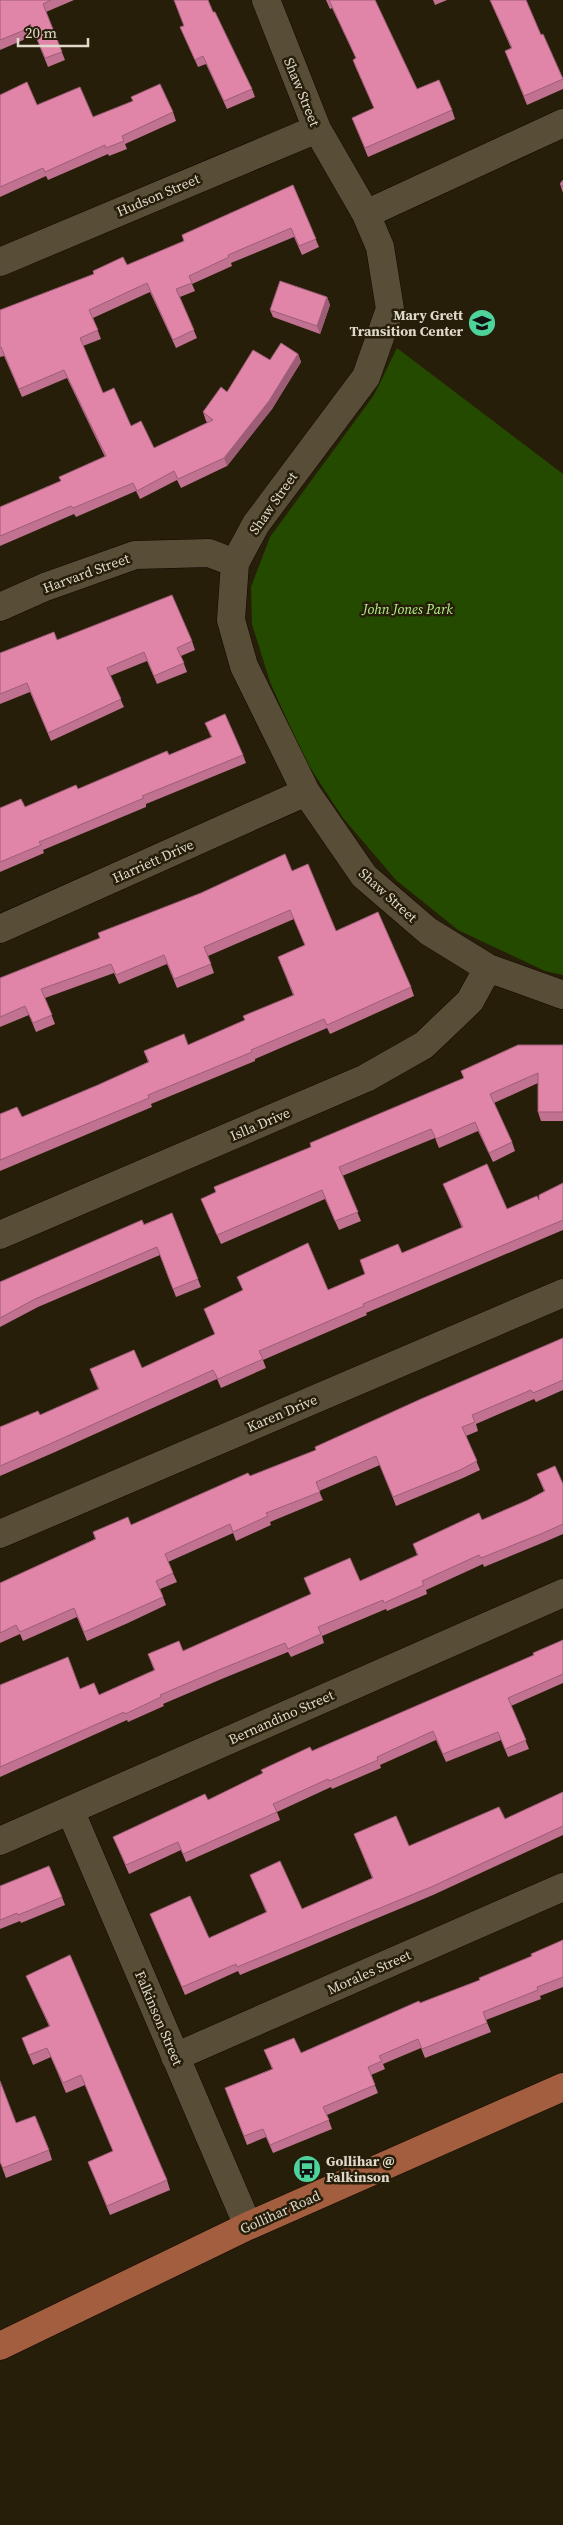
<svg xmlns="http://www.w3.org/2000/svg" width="563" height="2525" font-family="'Source Serif 4',serif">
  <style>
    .green { fill: #244a00 }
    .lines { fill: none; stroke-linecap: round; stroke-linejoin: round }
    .minor-casing { stroke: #100800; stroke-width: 29 }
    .major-casing { stroke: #100800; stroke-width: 29 }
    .minor { stroke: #584e38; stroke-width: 28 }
    .major { stroke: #a25e3f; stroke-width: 28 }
    .wall { fill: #c17290 }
    .shaded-wall { fill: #9d5d76 }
    .building { fill: #e085a8; stroke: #9d5d76 }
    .labels { text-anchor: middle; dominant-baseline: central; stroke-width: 5; stroke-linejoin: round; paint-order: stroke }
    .street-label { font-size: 14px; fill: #dfd9cc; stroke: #271e09 }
    .poi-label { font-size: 14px; font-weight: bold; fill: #dfd9cc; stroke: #271e09; text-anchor: end }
    .park-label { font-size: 14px; font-style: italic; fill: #b0f189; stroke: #271e09 }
  </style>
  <rect width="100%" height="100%" fill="#271e09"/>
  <path class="green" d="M 397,348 L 563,474 L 563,975 L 545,971 L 458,930 L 396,880 L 343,818 L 305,760 L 270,682 L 252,624 L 251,587 L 270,537 L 374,395 Z"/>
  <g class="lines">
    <defs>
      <path id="minor" d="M 266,0 L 317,129 L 366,214 L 380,247 L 390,309 L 366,377 L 256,524 L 235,563 L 231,620 L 244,666 L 306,792 L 364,876 L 428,931 L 488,968 L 563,995
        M 366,214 L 563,123
        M 0,262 L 317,129
        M 0,607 L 45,587 L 135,555 L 209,553 L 235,563
        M 0,929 L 306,792
        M 0,1235 L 366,1078 L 424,1045 L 470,1001 L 488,968
        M 0,1534 L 563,1293
        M 70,1810 L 248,2226
        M 0,1841 L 563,1593
        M 175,2057 L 563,1887"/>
      <path id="major" d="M 0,2346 L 248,2226 L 563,2087"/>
    </defs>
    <use href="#minor" class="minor-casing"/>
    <use href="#major" class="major-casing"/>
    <use href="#minor" class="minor"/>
    <use href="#major" class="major"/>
  </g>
  <path class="wall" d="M 0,0 L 74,0 L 46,12 L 65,60 L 48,67 L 35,35 L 0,50 Z
    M 326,0 L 375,0 L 417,89 L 452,110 L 455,119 L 368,157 L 352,118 L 374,108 L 356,68 L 353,60 L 356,58 L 332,8 L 330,9 Z
    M 433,0 L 447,0 L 435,5 Z
    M 490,0 L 526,0 L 541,35 L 563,79 L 563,89 L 527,105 L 505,51 L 511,48 Z
    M 213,12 L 252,89 L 255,97 L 227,109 L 206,64 L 198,67 L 180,27 Z
    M 0,95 L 37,105 L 93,117 L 173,112 L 176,121 L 125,144 L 127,149 L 109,156 L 108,154 L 48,180 L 46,176 L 0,197 Z
    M 563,180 L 563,193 L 560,184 Z
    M 293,185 L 319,247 L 302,255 L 294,237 L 231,263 L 232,266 L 192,284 L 195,291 L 180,297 L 197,338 L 176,348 L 150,292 L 93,318 L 101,339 L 83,346 L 103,393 L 131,426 L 154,448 L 208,423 L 206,421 L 203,412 L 227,392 L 270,360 L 298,354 L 301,362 L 272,409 L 227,466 L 181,488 L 177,480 L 140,499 L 136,491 L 76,517 L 74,514 L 0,546 L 0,507 L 60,481 L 105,457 L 67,378 L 22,397 L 4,356 L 0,357 L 0,310 L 127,265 L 184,241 L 182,235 Z
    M 327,297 L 330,305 L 320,334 L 273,317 L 270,310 Z
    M 57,640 L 192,641 L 195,650 L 181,656 L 187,672 L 157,684 L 147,661 L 110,676 L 124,707 L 51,741 L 30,692 L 0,704 L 0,653 Z
    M 205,723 L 243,755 L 246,763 L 146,804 L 146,807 L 43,850 L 44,853 L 0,872 L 0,808 L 25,807 L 78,789 L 169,755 L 211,737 Z
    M 292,871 L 336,931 L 411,987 L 414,996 L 330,1034 L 327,1028 L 255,1059 L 255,1061 L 151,1104 L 152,1107 L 0,1171 L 0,1114 L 22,1117 L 98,1085 L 148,1062 L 144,1051 L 188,1045 L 245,1020 L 293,995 L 278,957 L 305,946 L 294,919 L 208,956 L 214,973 L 177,988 L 167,964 L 119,984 L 114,973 L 45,998 L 55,1024 L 36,1032 L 29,1015 L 0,1027 L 0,978 Z
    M 563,1045 L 563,1121 L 541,1121 L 538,1112 L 538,1083 L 494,1103 L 512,1142 L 515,1151 L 493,1162 L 478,1131 L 439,1148 L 435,1138 L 342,1176 L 361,1221 L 339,1230 L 325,1199 L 221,1244 L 201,1199 L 216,1193 L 214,1187 L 311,1147 L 464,1079 L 461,1071 Z
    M 563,1183 L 563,1230 L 366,1313 L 367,1315 L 263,1360 L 266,1368 L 221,1388 L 217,1379 L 55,1452 L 0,1476 L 0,1427 L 40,1415 L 98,1389 L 90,1369 L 142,1368 L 215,1335 L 204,1309 L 243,1290 L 237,1277 L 328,1290 L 365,1274 L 360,1260 L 402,1253 L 462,1228 L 443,1184 L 507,1209 L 539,1200 Z
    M 172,1213 L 201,1287 L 176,1297 L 160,1255 L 38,1307 L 0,1327 L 0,1282 Z
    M 563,1338 L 563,1390 L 536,1402 L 534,1399 L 476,1424 L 478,1431 L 466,1436 L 480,1470 L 463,1478 L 396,1506 L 380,1465 L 319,1491 L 323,1500 L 270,1522 L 271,1525 L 236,1541 L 233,1533 L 168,1562 L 177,1582 L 160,1589 L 166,1605 L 128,1623 L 87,1641 L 77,1617 L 23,1641 L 20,1634 L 0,1643 L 0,1583 L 95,1539 L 93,1532 L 131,1525 L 250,1476 L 316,1450 Z
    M 537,1474 L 563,1484 L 563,1534 L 547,1541 L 484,1567 L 483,1564 L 426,1590 L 427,1594 L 387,1611 L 386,1609 L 322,1636 L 324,1643 L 291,1657 L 288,1652 L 224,1678 L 163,1704 L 164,1706 L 128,1722 L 127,1720 L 0,1777 L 0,1685 L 80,1689 L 99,1695 L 154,1670 L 148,1654 L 183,1651 L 311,1594 L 304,1578 L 360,1581 L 417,1555 L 413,1544 L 482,1520 L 528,1500 L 544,1491 Z
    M 563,1640 L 563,1683 L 511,1706 L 529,1749 L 508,1757 L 501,1740 L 446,1762 L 436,1740 L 380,1765 L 381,1768 L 332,1789 L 331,1787 L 277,1812 L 280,1820 L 186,1862 L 181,1850 L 129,1874 L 113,1837 L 208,1800 L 312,1751 L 534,1655 Z
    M 563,1792 L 563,1835 L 433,1895 L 240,1975 L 238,1971 L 185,1995 L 150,1914 L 209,1938 L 266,1912 L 250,1875 L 302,1909 L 372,1878 L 354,1834 L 409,1846 L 505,1819 Z
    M 0,1886 L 62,1897 L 65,1905 L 21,1923 L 20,1921 L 0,1929 Z
    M 563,1940 L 563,1987 L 540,1996 L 541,1999 L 486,2020 L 491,2032 L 425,2058 L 421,2048 L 383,2064 L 385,2069 L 371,2075 L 378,2093 L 327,2115 L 332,2129 L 273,2153 L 266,2137 L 247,2145 L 225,2088 L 272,2069 L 264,2050 L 301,2053 L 420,2003 L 480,1980 L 532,1956 Z
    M 26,1976 L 167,2180 L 170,2190 L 110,2215 L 88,2162 L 113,2151 L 85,2085 L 66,2093 L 51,2057 L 33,2065 L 22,2038 L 49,2026 L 30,1985 Z
    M 16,2123 L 49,2150 L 52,2160 L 6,2178 L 0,2162 Z"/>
  <path class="shaded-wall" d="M 327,297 L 330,305 L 320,334 L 317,326 Z
    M 298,354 L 301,362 L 272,409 L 227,466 L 224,458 Z"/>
  <path class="building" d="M 0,0 L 51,0 L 43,4 L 62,52 L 45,58 L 32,27 L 0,40 Z
    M 174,0 L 208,0 L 213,12 L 215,12 L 252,89 L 224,101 L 203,56 L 195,60 L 180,27 L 184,26 Z
    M 329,0 L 375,0 L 417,89 L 439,80 L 452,110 L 365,148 L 352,118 L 374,108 L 353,60 L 356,58 Z
    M 490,0 L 526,0 L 541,35 L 543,34 L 563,79 L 524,96 L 505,51 L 512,48 Z
    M 27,82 L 37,105 L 80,87 L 93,117 L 133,101 L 131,97 L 160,84 L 173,112 L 122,136 L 124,141 L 106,148 L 105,145 L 45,172 L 43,168 L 0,187 L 0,95 Z
    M 563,180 L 563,187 L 560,184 Z
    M 293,185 L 316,239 L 299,246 L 291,228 L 228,255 L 229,257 L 189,276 L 192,283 L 176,289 L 194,330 L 173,340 L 147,283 L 89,310 L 98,330 L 80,338 L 103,393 L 114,388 L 131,426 L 141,421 L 154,448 L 213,420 L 203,412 L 221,387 L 227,392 L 253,350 L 270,360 L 281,343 L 298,354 L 269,401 L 224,458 L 178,479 L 174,471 L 137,491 L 133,483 L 73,508 L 71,506 L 0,536 L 0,507 L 61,481 L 59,477 L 106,456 L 64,370 L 19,389 L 1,347 L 0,348 L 0,310 L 94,274 L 93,271 L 123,257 L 127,265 L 184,241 L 182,235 Z
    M 280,281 L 327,297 L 317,326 L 270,310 Z
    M 172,595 L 192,641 L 177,648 L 184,663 L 154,676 L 144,652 L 107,668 L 121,699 L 48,733 L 27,683 L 0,694 L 0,653 L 54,632 L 57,640 Z
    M 225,714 L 243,755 L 142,796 L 144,798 L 39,842 L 41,845 L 0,862 L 0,808 L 21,799 L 25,807 L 76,785 L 78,789 L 167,751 L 169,755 L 212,737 L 205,723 Z
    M 285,854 L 292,871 L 308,864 L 336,931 L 378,912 L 411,987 L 327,1025 L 324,1019 L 251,1050 L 252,1052 L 148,1095 L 149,1098 L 0,1160 L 0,1114 L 17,1107 L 22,1117 L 98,1085 L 149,1062 L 144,1051 L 184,1034 L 188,1045 L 245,1020 L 243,1016 L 294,995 L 278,957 L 305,945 L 290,910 L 204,947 L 211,964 L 174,979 L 164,955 L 116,975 L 111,964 L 41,989 L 52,1015 L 33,1023 L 25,1006 L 0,1017 L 0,978 L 100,938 L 98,933 L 201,893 Z
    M 518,1045 L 563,1045 L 563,1112 L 538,1112 L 538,1073 L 490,1094 L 512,1142 L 489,1153 L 475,1122 L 436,1139 L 431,1129 L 339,1167 L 358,1212 L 335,1221 L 322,1190 L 217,1235 L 201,1199 L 216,1192 L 214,1187 L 311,1147 L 310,1143 L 464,1078 L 461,1071 Z
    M 487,1164 L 507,1209 L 537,1196 L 539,1200 L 539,1195 L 563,1183 L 563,1220 L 363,1304 L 364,1306 L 259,1351 L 263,1359 L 218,1379 L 213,1370 L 52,1443 L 0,1466 L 0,1427 L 38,1411 L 40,1415 L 99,1389 L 90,1369 L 134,1350 L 142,1368 L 215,1334 L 204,1309 L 243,1290 L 237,1277 L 308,1243 L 328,1290 L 365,1274 L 360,1260 L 398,1244 L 402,1253 L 463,1227 L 443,1184 Z
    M 172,1213 L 198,1279 L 173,1289 L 157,1247 L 35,1299 L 0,1318 L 0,1282 L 142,1220 L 144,1225 Z
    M 563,1338 L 563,1380 L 533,1393 L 531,1390 L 472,1415 L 475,1422 L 462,1427 L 477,1461 L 460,1470 L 393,1497 L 376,1456 L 316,1482 L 320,1492 L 266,1513 L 268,1516 L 233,1532 L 230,1524 L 165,1554 L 173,1573 L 156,1581 L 163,1597 L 125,1614 L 84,1632 L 74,1608 L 20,1632 L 16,1625 L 0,1633 L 0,1583 L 96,1539 L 93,1532 L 128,1517 L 131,1525 L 248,1473 L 250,1476 L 316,1450 L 315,1447 L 421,1399 Z
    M 555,1466 L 563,1484 L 563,1524 L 543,1533 L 481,1558 L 479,1555 L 422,1581 L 424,1585 L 384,1603 L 383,1600 L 318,1627 L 321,1634 L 288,1649 L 285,1643 L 221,1669 L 160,1695 L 161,1697 L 125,1714 L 124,1712 L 0,1767 L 0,1685 L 68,1657 L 80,1689 L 94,1683 L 99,1695 L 155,1670 L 148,1654 L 179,1641 L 183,1651 L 311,1594 L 304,1578 L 350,1558 L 360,1581 L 418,1555 L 413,1544 L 479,1513 L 482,1520 L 528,1500 L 545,1491 L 537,1474 Z
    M 563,1640 L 563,1674 L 508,1698 L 526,1740 L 505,1749 L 498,1732 L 443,1754 L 433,1731 L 377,1757 L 378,1760 L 329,1781 L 328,1779 L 273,1804 L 277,1812 L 183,1854 L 178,1842 L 126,1865 L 113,1837 L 205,1794 L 208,1800 L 263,1773 L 261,1770 L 310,1747 L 312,1751 L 534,1655 L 533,1653 Z
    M 563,1792 L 563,1826 L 431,1887 L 237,1967 L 236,1964 L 182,1987 L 150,1914 L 190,1896 L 209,1938 L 267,1912 L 250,1875 L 280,1861 L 302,1909 L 373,1878 L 354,1834 L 396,1816 L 409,1846 L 499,1807 L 505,1819 Z
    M 49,1866 L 62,1897 L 18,1915 L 17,1913 L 0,1920 L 0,1886 Z
    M 563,1940 L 563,1977 L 537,1987 L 538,1990 L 483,2012 L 487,2023 L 422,2049 L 418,2039 L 379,2056 L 382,2061 L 368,2067 L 375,2085 L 323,2107 L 329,2120 L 270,2145 L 263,2129 L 244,2136 L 225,2088 L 273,2069 L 264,2050 L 294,2038 L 301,2053 L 419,2001 L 420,2003 L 480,1980 L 479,1978 L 532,1956 L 531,1954 Z
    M 70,1955 L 167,2180 L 107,2206 L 88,2162 L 113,2151 L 81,2075 L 63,2083 L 47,2048 L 29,2055 L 22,2038 L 50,2026 L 26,1976 Z
    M 0,2081 L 16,2123 L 35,2116 L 49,2150 L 3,2168 L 0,2162 Z"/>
  <defs>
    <symbol id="school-disc" viewBox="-11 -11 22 22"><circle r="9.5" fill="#4ed39a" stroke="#271e09"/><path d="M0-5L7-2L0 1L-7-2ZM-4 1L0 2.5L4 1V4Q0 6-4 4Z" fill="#111"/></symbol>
    <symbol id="bus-disc" viewBox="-11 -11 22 22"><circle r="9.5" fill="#4ed39a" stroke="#271e09"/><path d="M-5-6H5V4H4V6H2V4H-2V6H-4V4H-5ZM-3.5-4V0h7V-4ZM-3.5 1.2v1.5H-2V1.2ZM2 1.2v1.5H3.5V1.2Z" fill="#111"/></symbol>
  </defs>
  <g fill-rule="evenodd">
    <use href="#school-disc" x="466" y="307" width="32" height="32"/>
    <use href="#bus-disc" x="291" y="2153" width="32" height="32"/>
  </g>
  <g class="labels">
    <g class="street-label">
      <text transform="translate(302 92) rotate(68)">Shaw Street</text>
      <text transform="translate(158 195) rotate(-23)">Hudson Street</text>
      <text transform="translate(273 503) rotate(-55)">Shaw Street</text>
      <text transform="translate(86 573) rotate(-20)">Harvard Street</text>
      <text transform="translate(153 861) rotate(-24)">Harriett Drive</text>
      <text transform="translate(388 895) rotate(42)">Shaw Street</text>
      <text transform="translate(260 1124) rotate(-23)">Islla Drive</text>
      <text transform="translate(282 1413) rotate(-23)">Karen Drive</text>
      <text transform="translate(281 1717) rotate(-24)">Bernandino Street</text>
      <text transform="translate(369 1972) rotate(-24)">Morales Street</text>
      <text transform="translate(159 2018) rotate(67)">Falkinson Street</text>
      <text transform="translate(280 2212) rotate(-24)">Gollihar Road</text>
    </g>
    <g class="poi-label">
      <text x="463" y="315">Mary Grett<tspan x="463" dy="16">Transition Center</tspan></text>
      <text x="326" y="2161" text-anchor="start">Gollihar @<tspan x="326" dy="16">Falkinson</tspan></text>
    </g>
    <g class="park-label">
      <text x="408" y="609">John Jones Park</text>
    </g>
  </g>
  <path d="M18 38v8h70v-8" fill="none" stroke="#dfd9cc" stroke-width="2.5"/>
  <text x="25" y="38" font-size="15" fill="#dfd9cc" stroke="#271e09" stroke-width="4" paint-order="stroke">20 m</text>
</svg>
